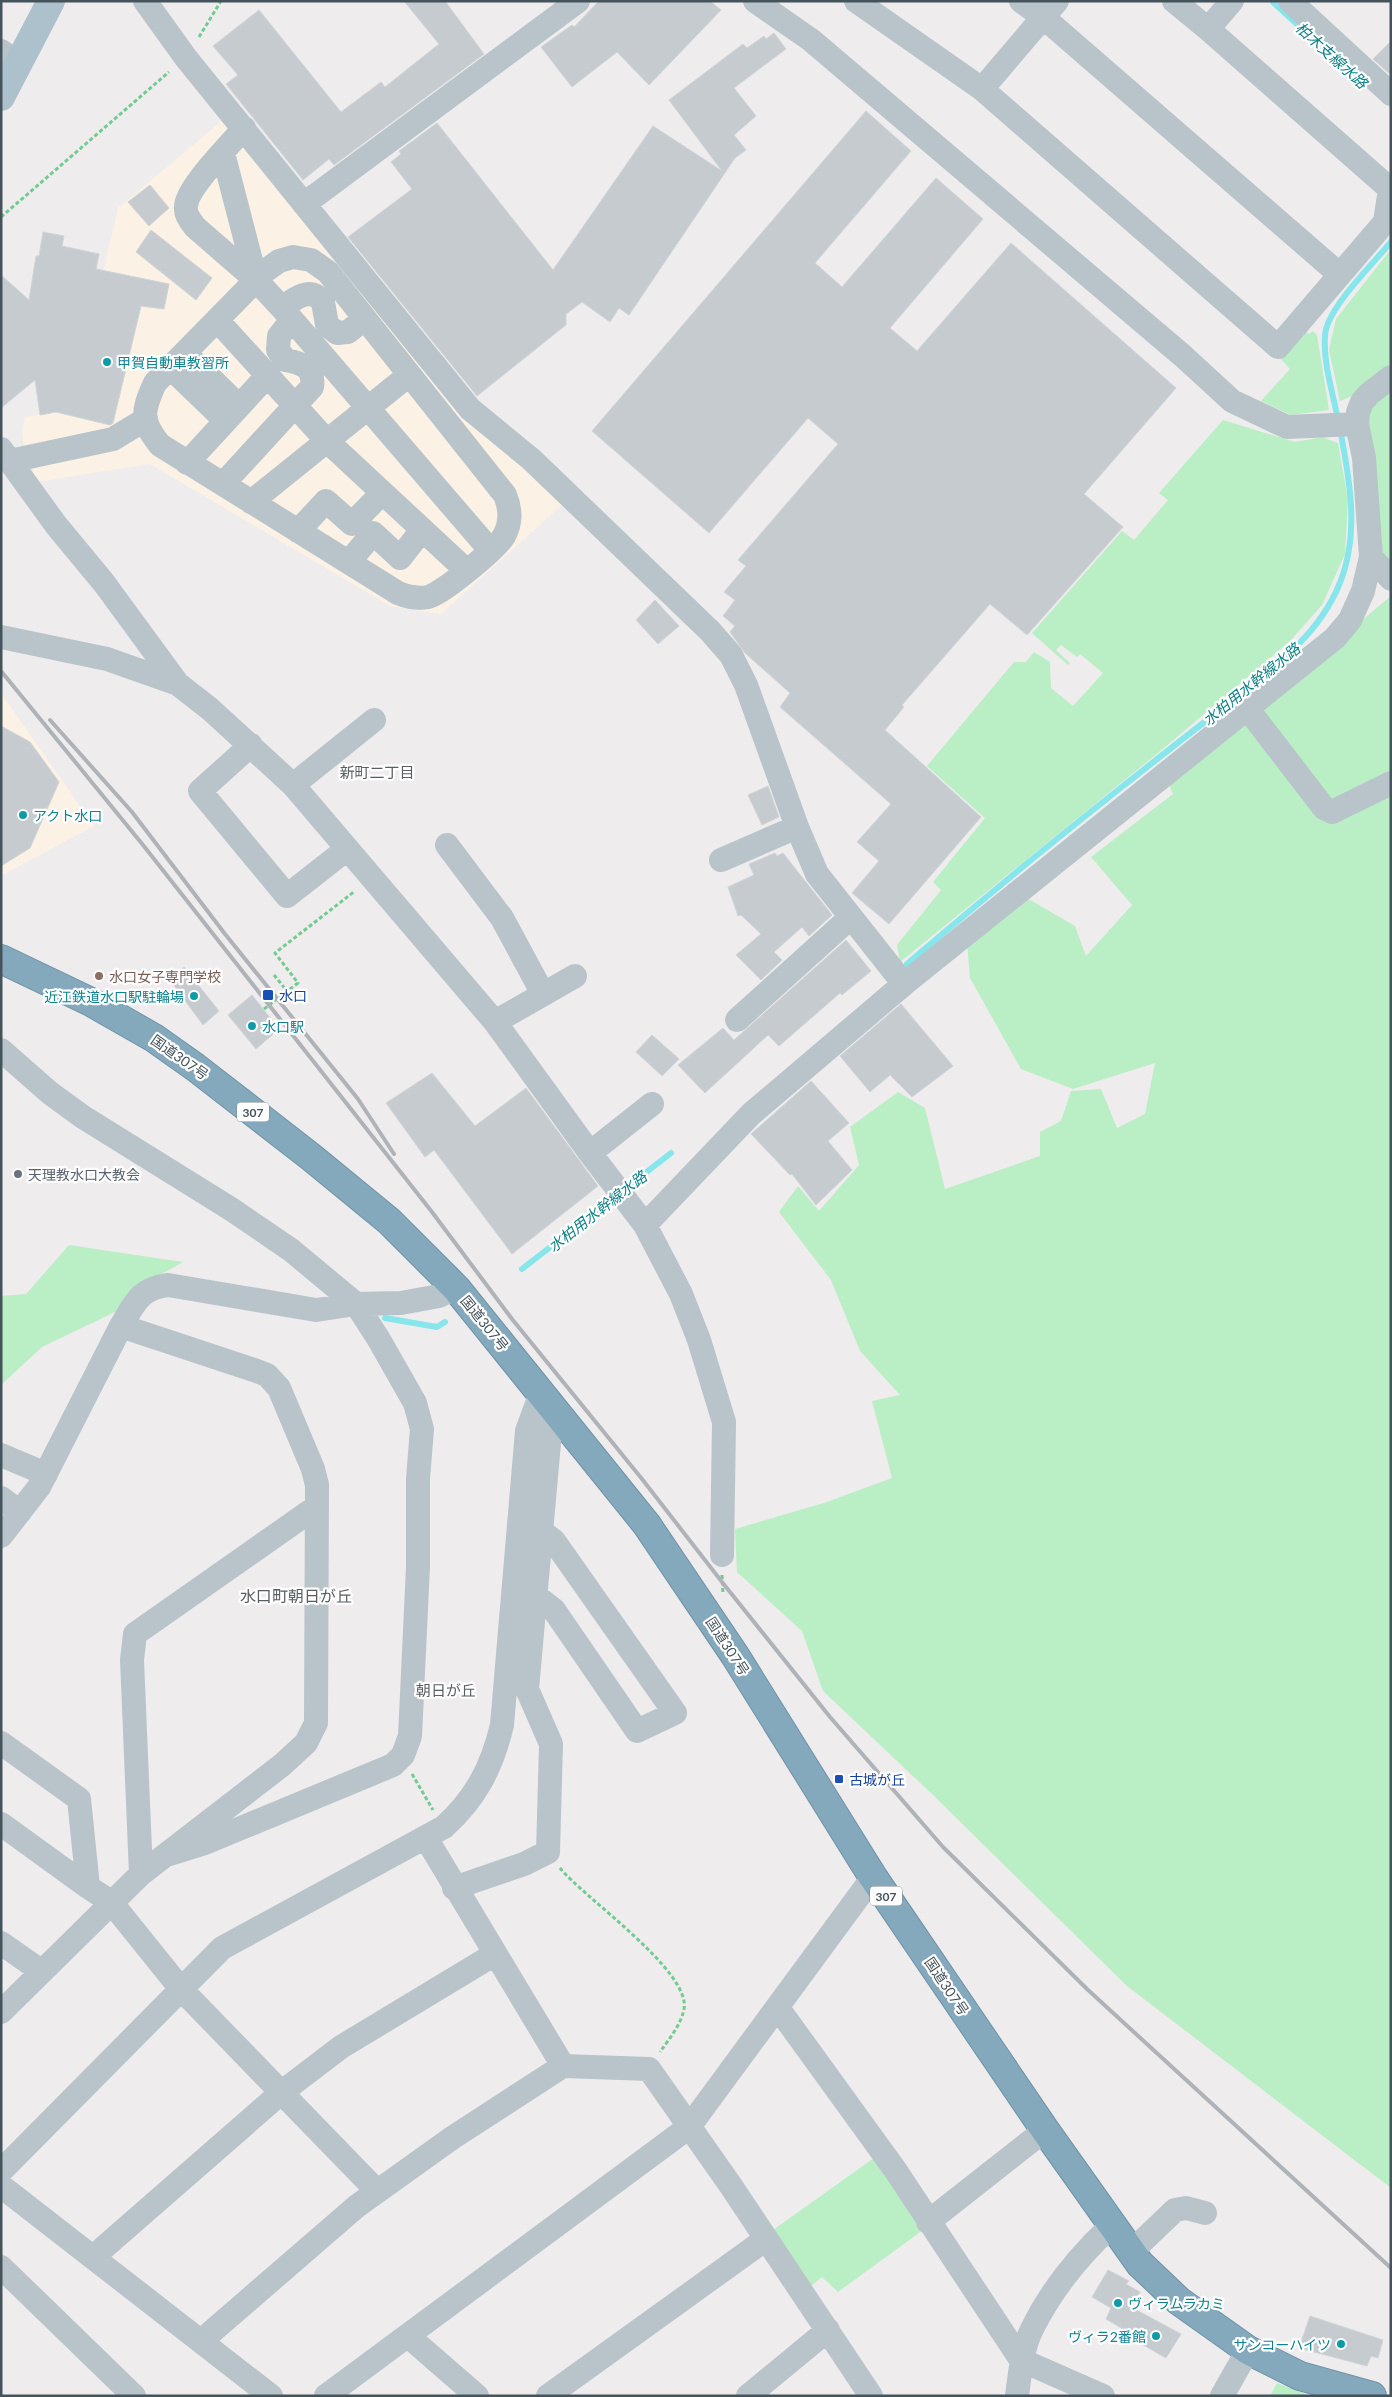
<svg xmlns="http://www.w3.org/2000/svg" width="1392" height="2397" font-family="Lato,'Noto Sans JP',sans-serif">
  <style>
    .commercial { fill: #fbf1e4 }
    .green { fill: #baeec5 }
    .lines { fill: none; stroke-linecap: round; stroke-linejoin: round }
    .stream { stroke: #87e6eb; stroke-width: 6 }
    .building { fill: #c6cbcf; stroke: #d0d4d8 }
    .highway-casing { stroke: #6f93a7; stroke-width: 30 }
    .path { stroke: #72cb91; stroke-width: 3; stroke-dasharray: 4 2.5; stroke-linecap: butt }
    .minor { stroke: #b8c4ca; stroke-width: 24 }
    .major { stroke: #acc1cc; stroke-width: 28 }
    .highway { stroke: #84a8bc; stroke-width: 28 }
    .rail { stroke: #afb3b7; stroke-width: 4 }
    .culture-dot { fill: #0f9aa8; stroke: #fff; stroke-width: 2 }
    .education-dot { fill: #8d6e63; stroke: #fff; stroke-width: 2 }
    .transit-dot { fill: #1a4fb4; stroke: #fff; stroke-width: 2 }
    .worship-dot { fill: #6b7280; stroke: #fff; stroke-width: 2 }
    .labels { text-anchor: middle; dominant-baseline: central; stroke-width: 4.5; stroke-linejoin: round; paint-order: stroke }
    .shield { fill: #fff; stroke: #7d878c; stroke-width: 1 }
    .shield-label { font-size: 12px; font-weight: bold; fill: #45535a }
    .culture-label { font-size: 14px; fill: #0d838f; stroke: #fff; text-anchor: start }
    .education-label { font-size: 14px; fill: #785e54; stroke: #fff; text-anchor: start }
    .transit-label { font-size: 14px; fill: #164399; stroke: #fff; text-anchor: start }
    .street-label { font-size: 14px; fill: #45535a; stroke: #fff }
    .worship-label { font-size: 14px; fill: #5b616d; stroke: #fff; text-anchor: start }
    .water-label { font-size: 15px; font-style: italic; fill: #0e8187; stroke: #fff }
    .neighbourhood-label { font-size: 15px; fill: #595e61; stroke: #fff }
    .quarter-label { font-size: 16px; fill: #595e61; stroke: #fff }
  </style>
  <rect width="100%" height="100%" fill="#efeced"/>
  <path class="commercial" d="M 225,118 L 461,410 L 562,505 L 441,614 L 390,606 L 150,464 L 37,482 L 24,450 L 22,432 L 25,417 L 71,410 L 118,208 Z
    M 1,693 L 94,826 L 1,876 Z"/>
  <path class="green" d="M 1391,249 L 1391,368 L 1357,394 L 1340,401 L 1329,350 L 1336,319 Z
    M 1305,331 L 1309,334 L 1313,331 L 1317,335 L 1329,410 L 1291,415 L 1261,401 L 1290,369 L 1281,359 Z
    M 1391,384 L 1391,572 L 1378,545 L 1364,426 L 1372,397 Z
    M 1223,420 L 1295,442 L 1322,437 L 1338,443 L 1348,500 L 1345,554 L 1322,605 L 1290,641 L 1164,748 L 900,962 L 897,945 L 941,890 L 933,882 L 985,818 L 927,766 L 1014,662 L 1026,662 L 1034,652 L 1050,662 L 1051,688 L 1073,706 L 1103,673 L 1080,654 L 1077,657 L 1061,645 L 1056,650 L 1070,663 L 1068,665 L 1032,633 L 1122,531 L 1134,540 L 1168,500 L 1159,493 Z
    M 1391,596 L 1391,780 L 1333,810 L 1254,711 Z
    M 1248,716 L 1323,811 L 1391,790 L 1391,2188 L 1127,1986 L 933,1795 L 823,1691 L 802,1631 L 737,1572 L 735,1529 L 824,1503 L 892,1478 L 872,1401 L 900,1395 L 860,1351 L 831,1280 L 779,1212 L 798,1186 L 819,1211 L 859,1165 L 850,1127 L 898,1092 L 925,1108 L 945,1189 L 1040,1156 L 1040,1132 L 1061,1121 L 1071,1091 L 1101,1089 L 1117,1128 L 1145,1114 L 1155,1063 L 1073,1089 L 1021,1069 L 970,978 L 967,943 L 1025,897 L 1075,926 L 1086,956 L 1132,905 L 1091,857 L 1173,794 L 1167,780 Z
    M 69,1245 L 183,1262 L 142,1285 L 115,1312 L 42,1347 L 1,1385 L 1,1296 L 26,1294 Z
    M 874,2158 L 923,2230 L 838,2292 L 822,2277 L 810,2287 L 773,2230 Z
    M 1277,2383 L 1310,2396 L 1270,2396 Z"/>
  <g class="lines">
    <path class="stream" d="M 1273,2 L 1311,37
      M 1338,420 C 1333,393 1323,363 1325,336 C 1326,309 1373,264 1391,242
      M 907,964 C 978,903 1050,844 1123,786 C 1156,760 1190,733 1224,707 C 1267,672 1317,639 1339,585 C 1360,535 1350,481 1340,429
      M 522,1269 L 671,1153
      M 385,1318 L 437,1327 L 445,1322"/>
  </g>
  <path class="building" d="M 404,1 L 445,1 L 484,54 L 334,165 L 329,159 L 303,180 L 226,84 L 238,75 L 213,46 L 259,10 L 341,112 L 381,82 L 385,87 L 439,44 Z
    M 599,1 L 710,1 L 721,10 L 649,85 L 617,52 L 572,87 L 541,47 L 572,25 L 574,27 Z
    M 774,33 L 786,49 L 734,88 L 756,116 L 734,135 L 746,150 L 735,158 L 629,315 L 619,308 L 610,322 L 582,302 L 566,314 L 566,325 L 477,396 L 348,237 L 412,189 L 391,162 L 401,154 L 399,151 L 437,123 L 553,270 L 653,126 L 722,171 L 669,100 L 743,44 L 747,48 L 764,36 L 766,39 Z
    M 1391,41 L 1391,75 L 1373,59 Z
    M 866,111 L 911,151 L 815,263 L 842,287 L 936,178 L 983,219 L 890,328 L 917,351 L 1011,243 L 1176,388 L 1084,494 L 1123,527 L 1027,635 L 990,604 L 902,705 L 904,707 L 885,730 L 981,817 L 889,924 L 852,893 L 879,861 L 857,842 L 891,804 L 780,707 L 790,693 L 745,653 L 730,632 L 735,626 L 723,616 L 735,600 L 724,592 L 746,566 L 738,560 L 838,444 L 808,418 L 709,533 L 592,431 Z
    M 150,185 L 169,208 L 149,226 L 128,202 Z
    M 151,230 L 212,278 L 196,300 L 136,252 Z
    M 43,232 L 64,236 L 62,246 L 99,254 L 96,269 L 169,284 L 164,309 L 141,306 L 113,423 L 110,425 L 56,412 L 40,415 L 35,380 L 1,408 L 1,275 L 29,300 L 36,256 L 39,256 Z
    M 655,600 L 679,626 L 658,644 L 636,620 Z
    M 1,726 L 30,742 L 59,782 L 30,848 L 1,866 Z
    M 768,786 L 779,817 L 762,825 L 748,795 Z
    M 775,853 L 777,856 L 783,853 L 832,915 L 809,936 L 802,927 L 774,952 L 782,960 L 761,980 L 736,955 L 761,934 L 741,915 L 738,916 L 728,887 L 754,875 L 749,864 Z
    M 846,940 L 871,971 L 842,995 L 840,993 L 779,1046 L 768,1035 L 705,1093 L 678,1065 L 723,1028 L 734,1040 Z
    M 184,967 L 219,1011 L 203,1025 L 170,980 Z
    M 252,995 L 279,1029 L 256,1049 L 228,1015 Z
    M 901,1004 L 953,1066 L 912,1097 L 890,1075 L 870,1092 L 840,1056 Z
    M 652,1035 L 679,1059 L 662,1076 L 636,1052 Z
    M 432,1073 L 475,1126 L 526,1088 L 598,1186 L 512,1254 L 434,1150 L 425,1157 L 386,1103 Z
    M 811,1081 L 849,1123 L 828,1141 L 852,1170 L 816,1205 L 792,1174 L 790,1175 L 751,1134 Z
    M 1108,2270 L 1129,2281 L 1126,2284 L 1140,2292 L 1131,2307 L 1181,2334 L 1166,2358 L 1131,2338 L 1133,2335 L 1106,2319 L 1111,2308 L 1092,2297 Z
    M 1310,2316 L 1383,2340 L 1378,2358 L 1371,2356 L 1367,2366 L 1299,2348 Z"/>
  <g class="lines">
    <defs>
      <path id="highway" d="M 1,959 L 91,1002 L 154,1038 L 195,1067 L 311,1157 L 389,1221 L 456,1288 L 647,1525 L 736,1657 L 873,1877 L 1045,2130 L 1140,2264 L 1179,2301 L 1248,2350 L 1300,2376 L 1372,2396"/>
    </defs>
    <use href="#highway" class="highway-casing"/>
    <path class="path" d="M 199,37 L 221,1
      M 1,217 L 169,72
      M 274,975 L 287,991
      M 264,1009 L 298,983 L 275,953 L 355,891
      M 722,1575 L 723,1594
      M 412,1774 L 433,1810
      M 560,1868 C 583,1897 691,1971 684,2009 C 681,2025 669,2039 660,2052"/>
    <path class="minor" d="M 145,1 L 186,58 L 470,409 L 531,459 L 710,631 L 731,655 L 746,685 L 797,827 L 817,874 L 904,984
      M 755,1 L 811,40 L 1183,356 L 1232,401 L 1287,427 L 1357,424
      M 856,1 L 982,89 L 1278,347 L 1385,222 L 1390,189 L 1208,29 L 1232,1
      M 1021,1 L 1043,17 L 1339,274
      M 1174,1 L 1208,29
      M 1290,1 L 1391,94
      M 1,51 L 19,64
      M 982,89 L 1057,1
      M 244,128 C 231,144 187,187 186,206 C 185,215 190,220 195,227 L 256,280 L 282,308 L 490,550
      M 223,153 L 256,280
      M 304,204 L 578,1
      M 293,257 L 311,260 L 328,272 L 505,495 C 511,509 511,523 504,536 C 496,549 442,594 428,597 C 417,599 408,597 398,593 L 160,445 C 140,420 142,412 155,383 L 265,271 L 279,261 Z
      M 282,308 C 295,298 310,286 323,302 L 327,325 L 337,333 L 348,332 L 364,319
      M 217,320 L 327,441 L 467,571
      M 185,353 L 239,406
      M 171,368 L 225,420
      M 1,449 L 56,525 L 104,583 L 178,684 L 210,709 L 293,785 L 495,1022 L 590,1153 L 645,1225 L 681,1294 L 699,1340 L 724,1422 L 722,1555
      M 10,461 L 113,439 L 146,419
      M 187,463 L 267,376
      M 223,484 L 312,387 C 315,367 302,363 285,360 L 278,350 L 279,336 L 292,320
      M 251,502 L 409,375
      M 298,531 L 326,501 L 352,524 L 382,493
      M 1371,557 L 1391,579
      M 349,562 L 373,533 L 400,558 L 422,530
      M 1,637 L 107,659 L 178,684
      M 1247,708 L 1324,808 L 1332,812 L 1391,783
      M 251,745 L 200,791 L 287,896 L 347,849
      M 293,785 L 374,720
      M 447,845 L 502,918 L 543,994
      M 721,860 L 797,827
      M 737,1020 L 851,917
      M 495,1022 L 575,976
      M 1,1050 L 50,1093 L 83,1117 L 231,1209 L 291,1250 L 356,1304 L 378,1338 L 415,1403 L 422,1429 L 418,1479 L 418,1567 L 410,1736 L 403,1755 L 393,1765 L 205,1843 L 166,1855
      M 590,1153 L 652,1104
      M 645,1225 L 751,1114 L 904,984 L 1335,638 L 1350,620 L 1363,591 L 1371,557 L 1364,458 L 1357,424 L 1358,412 L 1362,402 L 1369,394 L 1391,377
      M 1,1455 L 46,1474
      M 1,1498 L 20,1512
      M 1,1536 L 39,1487 L 121,1326 C 135,1303 140,1288 168,1285 L 316,1310 L 356,1304 L 401,1303 L 439,1296 L 456,1288
      M 536,1596 L 554,1610 L 637,1731 L 675,1713 L 554,1541 L 540,1530
      M 1,1743 L 79,1799 L 88,1887 L 111,1902 L 181,1989 L 377,2191
      M 1,1824 L 88,1887
      M 426,1838 L 563,2066
      M 141,1874 L 132,1660 L 135,1634 L 316,1507
      M 454,1888 L 524,1864 L 548,1852 L 551,1744 L 527,1689 L 550,1432 L 541,1393
      M 1,1943 L 41,1971
      M 778,2008 L 896,2171 L 1021,2360 L 1103,2396
      M 1,2012 L 141,1874 L 282,1765 L 306,1743 L 316,1723 L 317,1485 L 313,1469 L 279,1388 L 267,1375 L 254,1370 L 121,1326
      M 1,2171 L 222,1948 L 444,1827 C 476,1798 492,1767 502,1725 L 527,1431 L 541,1393
      M 1,2186 L 271,2396
      M 928,2222 L 1045,2130
      M 1131,2252 L 1175,2210 L 1186,2208 L 1205,2213
      M 93,2257 L 282,2092 L 341,2047 L 495,1954
      M 1,2267 L 134,2396
      M 408,2336 L 477,2396
      M 201,2341 L 357,2206 L 452,2138 L 563,2066 L 649,2069 L 731,2186 L 871,2396
      M 326,2396 L 689,2127 L 873,1877
      M 548,2396 L 766,2239
      M 748,2396 L 828,2330
      M 1017,2396 C 1020,2373 1022,2349 1032,2329 C 1051,2290 1080,2255 1111,2226
      M 1222,2396 L 1248,2350"/>
    <path class="major" d="M 1,97 L 51,1"/>
    <use href="#highway" class="highway"/>
    <path class="rail" d="M 1,671 L 143,845 L 432,1212 L 512,1319 L 642,1479 L 722,1582 L 830,1717 L 943,1847 L 1087,1989 L 1391,2268
      M 50,720 L 132,812 L 225,934 L 358,1099 L 394,1154"/>
  </g>
  <g class="culture-dot">
    <circle cx="107" cy="362" r="5"/>
    <circle cx="23" cy="815" r="5"/>
    <circle cx="194" cy="996" r="5"/>
    <circle cx="252" cy="1026" r="5"/>
    <circle cx="1118" cy="2303" r="5"/>
    <circle cx="1156" cy="2336" r="5"/>
    <circle cx="1341" cy="2344" r="5"/>
  </g>
  <circle class="education-dot" cx="99" cy="976" r="5"/>
  <g class="transit-dot">
    <rect x="262" y="989" width="12" height="12" rx="2.5"/>
    <rect x="834" y="1774" width="10" height="10" rx="2.5"/>
  </g>
  <circle class="worship-dot" cx="18" cy="1174" r="5"/>
  <g class="labels">
    <g class="shield">
      <rect x="237" y="1102.5" width="32" height="19" rx="4"/>
      <rect x="870" y="1886.5" width="32" height="19" rx="4"/>
    </g>
    <g class="shield-label">
      <text x="253" y="1112">307</text>
      <text x="886" y="1896">307</text>
    </g>
    <g class="culture-label">
      <text x="117" y="362">甲賀自動車教習所</text>
      <text x="33" y="815">アクト水口</text>
      <text x="184" y="996" text-anchor="end">近江鉄道水口駅駐輪場</text>
      <text x="262" y="1026">水口駅</text>
      <text x="1128" y="2303">ヴィラムラカミ</text>
      <text x="1146" y="2336" text-anchor="end">ヴィラ2番館</text>
      <text x="1331" y="2344" text-anchor="end">サンコーハイツ</text>
    </g>
    <g class="education-label">
      <text x="109" y="976">水口女子専門学校</text>
    </g>
    <g class="transit-label">
      <text x="279" y="995">水口</text>
      <text x="849" y="1779">古城が丘</text>
    </g>
    <g class="street-label">
      <text transform="translate(180 1057) rotate(35)">国道307号</text>
      <text transform="translate(485 1323) rotate(51)">国道307号</text>
      <text transform="translate(728 1646) rotate(57)">国道307号</text>
      <text transform="translate(947 1986) rotate(56)">国道307号</text>
    </g>
    <g class="worship-label">
      <text x="28" y="1174">天理教水口大教会</text>
    </g>
    <g class="water-label">
      <text transform="translate(1332 55) rotate(42)">柏木支線水路</text>
      <text transform="translate(1251 684) rotate(-39)">水柏用水幹線水路</text>
      <text transform="translate(597 1211) rotate(-38)">水柏用水幹線水路</text>
    </g>
    <g class="neighbourhood-label">
      <text x="377" y="772">新町二丁目</text>
      <text x="446" y="1690">朝日が丘</text>
    </g>
    <g class="quarter-label">
      <text x="296" y="1595">水口町朝日が丘</text>
    </g>
  </g>
  <rect width="1392" height="2397" fill="none" stroke="#45535a" stroke-width="5"/>
</svg>
